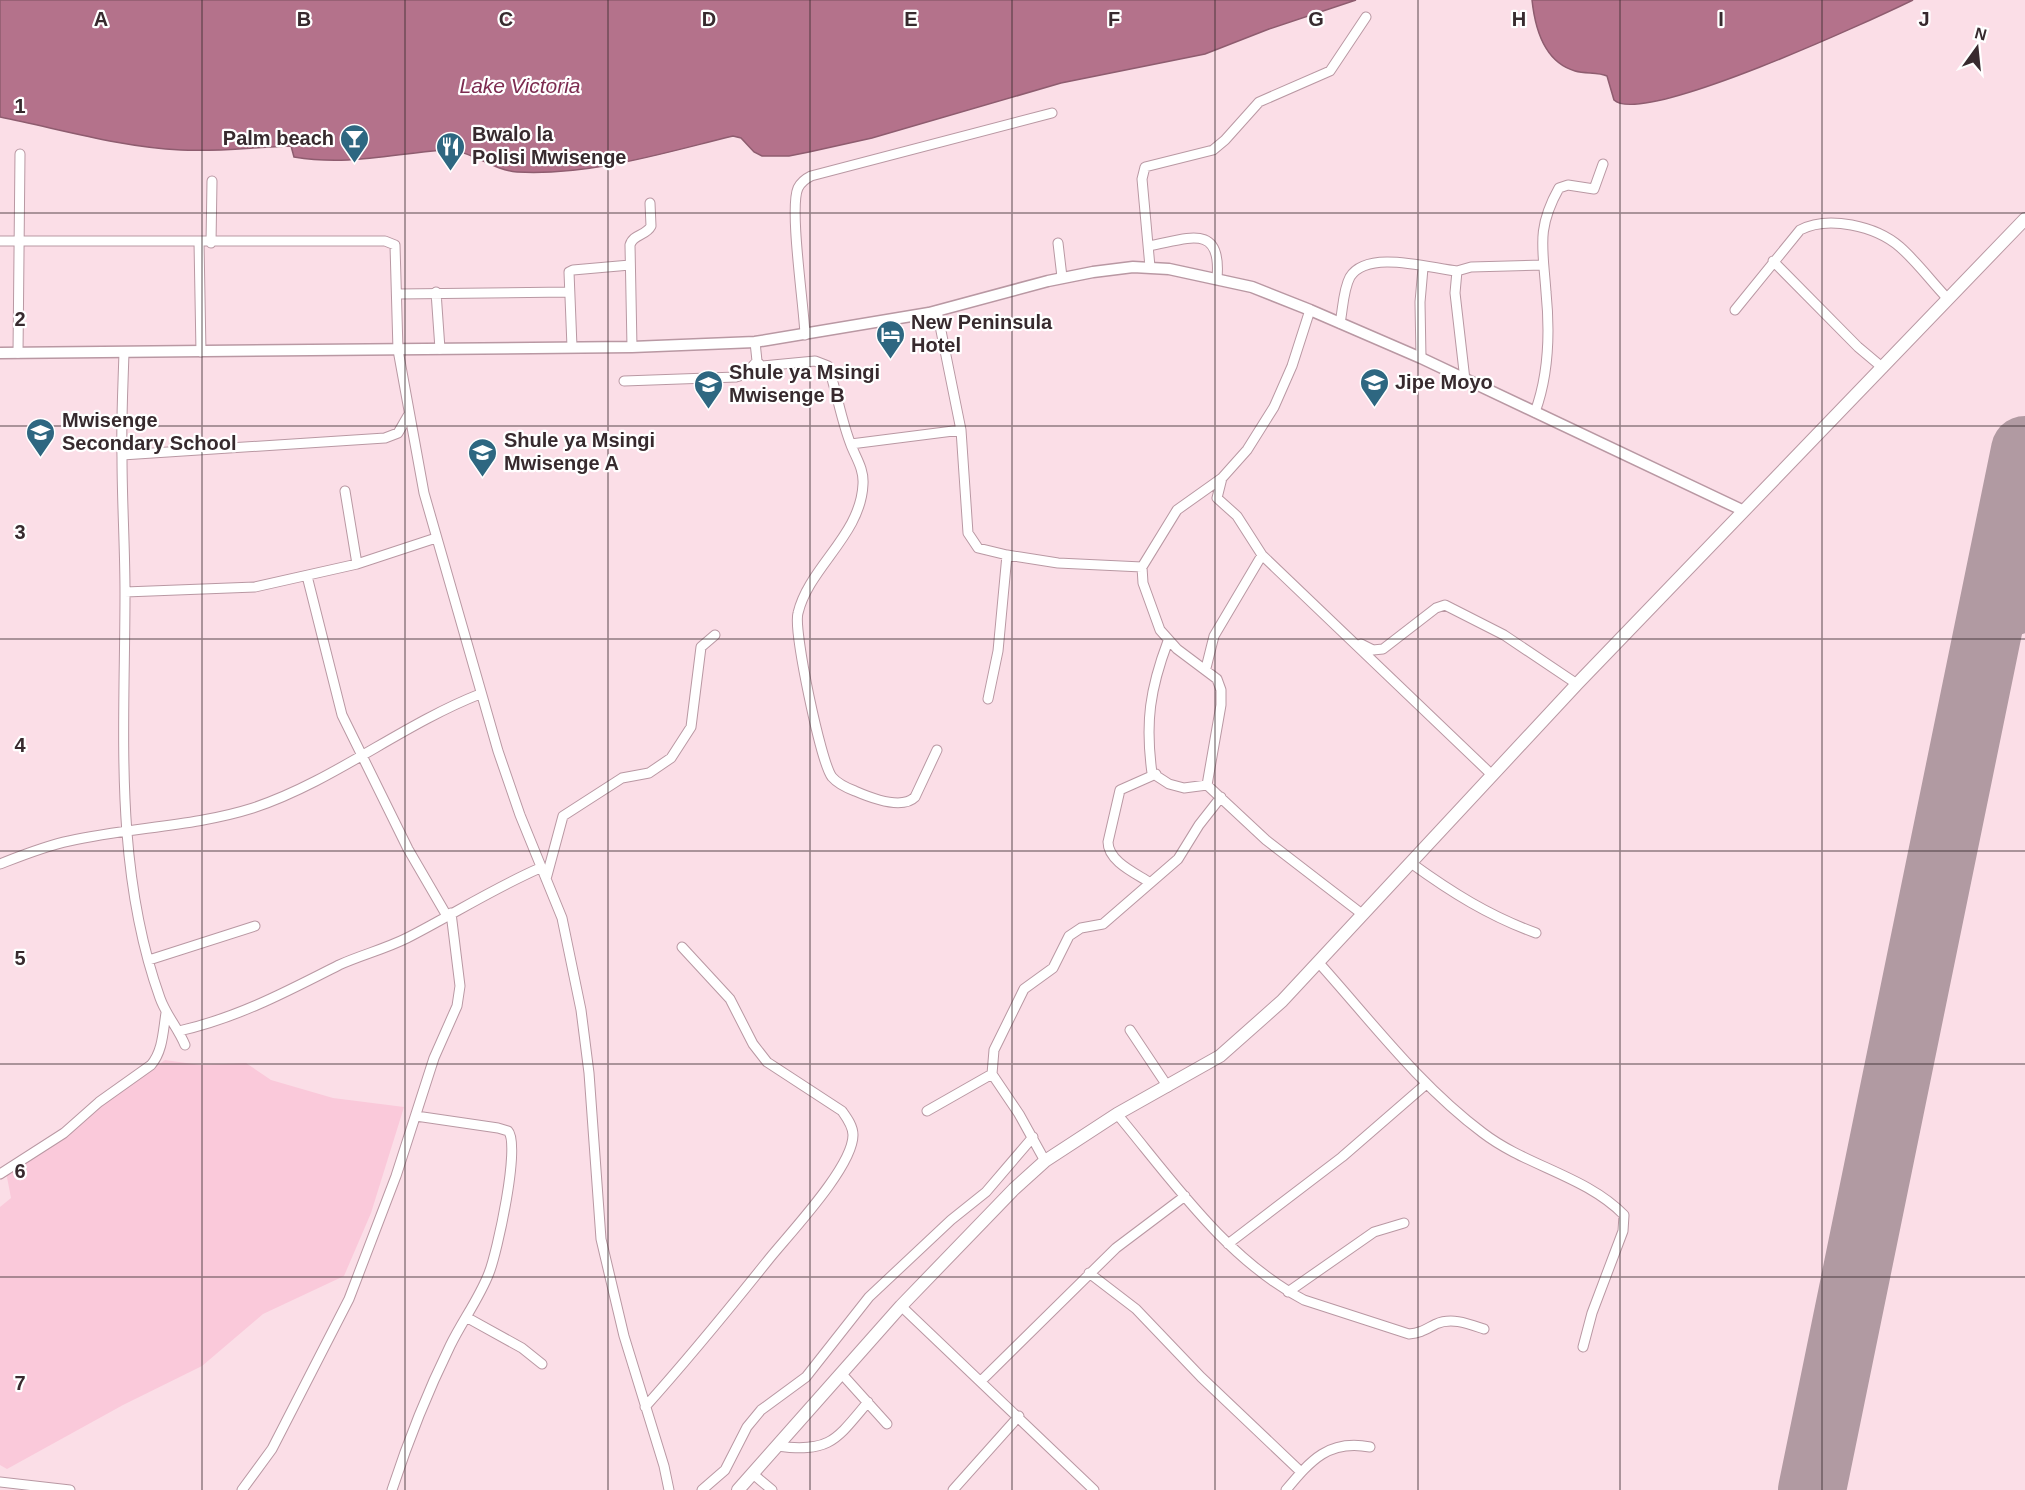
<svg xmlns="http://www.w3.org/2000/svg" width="2025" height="1490" font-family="Helvetica,sans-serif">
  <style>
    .green { fill: #fac9da }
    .water { fill: #b4728b; stroke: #8e5c6f; stroke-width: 1.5 }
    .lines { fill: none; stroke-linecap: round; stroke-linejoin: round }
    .taxiway { stroke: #b19aa2; stroke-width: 27 }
    .runway { stroke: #b19aa2; stroke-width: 68 }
    .minor-casing { stroke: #b998a3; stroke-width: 11 }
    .tertiary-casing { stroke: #b998a3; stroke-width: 13 }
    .secondary-casing { stroke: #b998a3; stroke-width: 14 }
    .minor { stroke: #fff; stroke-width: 9 }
    .tertiary { stroke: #fff; stroke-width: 10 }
    .secondary { stroke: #fff; stroke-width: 12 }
    .grid { fill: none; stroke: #372a2e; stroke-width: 1.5; stroke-opacity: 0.55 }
    .labels { text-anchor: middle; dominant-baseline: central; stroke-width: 4.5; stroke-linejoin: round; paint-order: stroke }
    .poi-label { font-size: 20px; font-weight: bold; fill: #372a2e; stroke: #fff; text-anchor: start }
    .water-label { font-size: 21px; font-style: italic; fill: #7d2c50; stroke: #fff }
    .grid-label { font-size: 20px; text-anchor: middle; font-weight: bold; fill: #372a2e; stroke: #fff; stroke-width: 4.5; stroke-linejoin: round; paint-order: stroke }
  </style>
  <rect width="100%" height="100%" fill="#fbdee7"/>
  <path class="green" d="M 165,1060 L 200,1065 L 246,1063 L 271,1080 L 333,1098 L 404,1107 L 371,1213 L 344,1276 L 263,1314 L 202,1366 L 123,1405 L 7,1469 L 0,1465 L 0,1207 L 11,1198 L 6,1172 Z"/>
  <path class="water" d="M 0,0 L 1356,0 L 1269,29 L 1205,54 L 1061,83 L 872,138 L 809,152 L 789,156 L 762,156 L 754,152 L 741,138 L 733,136 C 663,153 590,176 517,172 C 491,170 470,149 444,150 C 391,154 348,166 294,157 L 291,146 C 254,147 218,152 181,150 C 119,147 60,129 0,117 Z
    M 1532,0 L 1913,0 C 1874,19 1642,127 1614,100 L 1607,76 C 1598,72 1586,74 1575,71 C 1544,62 1535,29 1532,0 Z"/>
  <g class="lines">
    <path class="taxiway" d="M 2014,502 L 2025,505
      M 1986,637 L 2003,626 L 2025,619"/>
    <path class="runway" d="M 1812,1490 L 2025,450"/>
    <defs>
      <path id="minor" d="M 0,241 L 385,241 L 395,245 L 398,350 L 424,493 L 498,751 L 520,815 L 562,918 L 581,1010 L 589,1073 L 601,1239 L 624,1336 L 664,1466 L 669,1490
        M 199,242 L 201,352
        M 211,243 L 212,181
        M 1058,243 L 1062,277
        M 1149,246 C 1187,239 1222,222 1217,278
        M 1773,261 L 1858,347 L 1883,368
        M 1150,267 L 1142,179 L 1145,167 L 1213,150 L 1225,140 L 1259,102 L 1330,71 L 1366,17
        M 436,292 L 440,349
        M 398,294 L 569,292
        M 1735,310 L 1800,230 C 1828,215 1876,226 1900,247 C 1917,262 1931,281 1947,298
        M 937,311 L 961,430 L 968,533 L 978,548 L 1007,555 L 1058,563 L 1142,567
        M 1340,323 C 1343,309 1343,290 1350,277 C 1367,249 1429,268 1457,271
        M 805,335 C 804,306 789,208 798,188 C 801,182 805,179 811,176 L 1052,113
        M 755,342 L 757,361 L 761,366 L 815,361 L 828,366 C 837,392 841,420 851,445 C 856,458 864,469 863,484 C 861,535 809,567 798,613 C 793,630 821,763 832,777 C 838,784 847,788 855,791 C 871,798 902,810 915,797 L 937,750
        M 572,347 L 569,272 L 573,270 L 630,265
        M 632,347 L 630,245 C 633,234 646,236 651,226 L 650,203
        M 124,352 C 123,387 121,422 122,457 C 122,502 125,547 125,593 C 125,728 113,867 160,998 C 166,1015 178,1028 185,1045
        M 18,353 L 20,154
        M 1421,358 L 1420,302 L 1423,268
        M 1465,380 L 1455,293 L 1457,271 L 1471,267 L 1543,265
        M 624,381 L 736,377 L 746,374 L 757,361
        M 1535,412 C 1549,374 1550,332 1546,292 C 1543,248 1536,229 1559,188 L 1568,185 L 1594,189 L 1603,164
        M 851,444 L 961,430
        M 122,455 L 385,438 L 398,433 L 409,414
        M 1222,478 L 1217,498 L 1237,516 L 1262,555 L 1491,774
        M 345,491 L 357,564
        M 307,576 L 342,715 L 408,849 L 447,916
        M 125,592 L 255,587 L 357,564 L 436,538
        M 1168,641 C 1150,689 1145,722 1152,773 L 1169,784 L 1184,788 L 1207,785 L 1266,840 L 1362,914
        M 1361,644 L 1373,650 L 1383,649 L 1436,608 L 1445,605 L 1504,635 L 1577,684
        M 1206,668 L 1214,636 L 1262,555
        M 988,699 L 998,651 L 1007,555
        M 1207,785 L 1221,705 L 1221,690 L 1217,679 L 1177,649 L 1160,630 L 1143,583 L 1142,567 L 1177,510 L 1222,478 L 1247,450 L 1274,407 L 1292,366 L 1310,310
        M 1411,863 C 1451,892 1489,916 1536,933
        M 0,864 C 23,855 45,846 69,841 C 130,827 193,827 253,808 C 334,781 401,725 480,694
        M 546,879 L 563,816 L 622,778 L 649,773 L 671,758 L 691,727 L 701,647 L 715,635
        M 1149,882 C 1135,873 1108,861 1108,842 L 1120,790 L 1156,774
        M 149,960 L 255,926
        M 1319,963 C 1372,1022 1419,1085 1483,1133 C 1526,1166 1586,1176 1624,1215 L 1623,1231 L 1592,1313 L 1583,1347
        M 1130,1030 L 1168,1087
        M 179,1031 C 237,1018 286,992 339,965 C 361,955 385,949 407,938 C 452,915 494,888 540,868
        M 927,1111 L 992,1074
        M 1117,1114 C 1172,1180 1226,1259 1304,1300 L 1409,1334 C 1421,1333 1426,1329 1436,1324 C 1452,1317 1469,1324 1484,1329
        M 1045,1161 L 1019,1114 L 992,1074 L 994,1050 L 1024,989 L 1053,968 L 1069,936 L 1081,928 L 1103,924 L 1178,859 L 1199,825 L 1221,797
        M 0,1174 L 64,1133 L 99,1102 L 151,1065 C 163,1051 163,1031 166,1013
        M 1228,1244 L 1342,1157 L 1425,1085
        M 1089,1273 L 1136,1309 L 1201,1377 L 1301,1472
        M 1288,1292 L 1374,1232 L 1404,1223
        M 901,1306 L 1094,1490
        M 466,1317 L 522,1348 L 542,1364
        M 841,1373 L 887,1424
        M 981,1381 L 1116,1248 L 1185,1196
        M 645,1407 C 688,1359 729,1309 769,1259 C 789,1234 853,1167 853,1135 C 853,1126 847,1118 842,1111 L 767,1062 L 753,1044 L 730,999 L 682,947
        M 777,1446 C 830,1453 836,1440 868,1402
        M 753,1474 L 772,1490
        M 0,1482 L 70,1490
        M 242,1490 L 272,1449 L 349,1299 L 396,1176 L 434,1058 L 457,1006 L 460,986 L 451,913
        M 392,1490 C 408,1441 427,1393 450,1346 C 462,1321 479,1299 489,1273 C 497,1253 521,1144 508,1131 L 498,1128 L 416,1116
        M 702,1490 L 725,1470 L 747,1427 L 761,1410 L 806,1377 L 869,1297 L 951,1220 L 986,1192 L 1033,1137
        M 953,1490 L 1019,1416
        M 1286,1490 C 1311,1460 1329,1439 1370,1447"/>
      <path id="tertiary" d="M 0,353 L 632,347 L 755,342 L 929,313 L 1048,281 L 1093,272 L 1133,267 L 1169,269 L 1252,287 L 1310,310 L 1421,358 L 1742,510"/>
      <path id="secondary" d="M 738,1490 L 901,1306 L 1014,1189 L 1045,1161 L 1117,1114 L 1220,1056 L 1282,1001 L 1577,684 L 2025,219"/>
    </defs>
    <use href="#minor" class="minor-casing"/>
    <use href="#tertiary" class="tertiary-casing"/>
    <use href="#secondary" class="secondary-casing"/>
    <use href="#minor" class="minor"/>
    <use href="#tertiary" class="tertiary"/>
    <use href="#secondary" class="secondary"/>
  </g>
  <path class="grid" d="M 202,0 L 202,1490M 405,0 L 405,1490M 608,0 L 608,1490M 810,0 L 810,1490M 1012,0 L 1012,1490M 1215,0 L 1215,1490M 1418,0 L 1418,1490M 1620,0 L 1620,1490M 1822,0 L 1822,1490M 0,213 L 2025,213M 0,426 L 2025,426M 0,639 L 2025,639M 0,851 L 2025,851M 0,1064 L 2025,1064M 0,1277 L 2025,1277"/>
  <defs>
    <symbol id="bar-pin" viewBox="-11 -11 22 30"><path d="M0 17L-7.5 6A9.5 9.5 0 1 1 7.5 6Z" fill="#2e6781" stroke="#fff"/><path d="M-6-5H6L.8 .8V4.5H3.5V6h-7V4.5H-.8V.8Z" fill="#fff"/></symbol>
    <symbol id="restaurant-pin" viewBox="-11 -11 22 30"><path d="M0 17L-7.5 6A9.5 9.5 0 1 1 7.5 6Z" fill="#2e6781" stroke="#fff"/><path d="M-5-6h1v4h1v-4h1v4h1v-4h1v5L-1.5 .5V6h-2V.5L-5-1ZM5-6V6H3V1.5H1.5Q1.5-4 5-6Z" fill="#fff"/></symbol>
    <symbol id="hotel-pin" viewBox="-11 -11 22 30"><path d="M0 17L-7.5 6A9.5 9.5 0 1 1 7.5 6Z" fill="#2e6781" stroke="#fff"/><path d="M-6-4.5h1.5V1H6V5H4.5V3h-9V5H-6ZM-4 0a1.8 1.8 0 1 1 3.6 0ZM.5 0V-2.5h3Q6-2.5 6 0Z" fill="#fff"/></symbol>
    <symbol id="school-pin" viewBox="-11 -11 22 30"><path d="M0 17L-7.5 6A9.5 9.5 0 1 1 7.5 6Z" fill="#2e6781" stroke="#fff"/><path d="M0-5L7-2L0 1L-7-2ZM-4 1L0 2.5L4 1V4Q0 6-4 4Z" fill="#fff"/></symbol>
  </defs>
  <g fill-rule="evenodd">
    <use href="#bar-pin" x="338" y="122" width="33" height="45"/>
    <use href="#restaurant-pin" x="434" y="130" width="33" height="45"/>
    <use href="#hotel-pin" x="874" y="318" width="33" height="45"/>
    <use href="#school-pin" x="1358" y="366" width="33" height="45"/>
    <use href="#school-pin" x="692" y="368" width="33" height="45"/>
    <use href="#school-pin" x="24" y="416" width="33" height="45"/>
    <use href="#school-pin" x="466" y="436" width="33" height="45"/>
  </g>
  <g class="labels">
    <g class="poi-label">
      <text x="472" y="134">Bwalo la<tspan x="472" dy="23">Polisi Mwisenge</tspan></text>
      <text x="334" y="138" text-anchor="end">Palm beach</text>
      <text x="911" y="322">New Peninsula<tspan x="911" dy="23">Hotel</tspan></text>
      <text x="729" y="372">Shule ya Msingi<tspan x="729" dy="23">Mwisenge B</tspan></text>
      <text x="1395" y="382">Jipe Moyo</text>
      <text x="62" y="420">Mwisenge<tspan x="62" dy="23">Secondary School</tspan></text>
      <text x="504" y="440">Shule ya Msingi<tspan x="504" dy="23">Mwisenge A</tspan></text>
    </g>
    <g class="water-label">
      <text x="520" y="85">Lake Victoria</text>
    </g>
  </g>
  <g class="grid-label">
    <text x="101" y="26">A</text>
    <text x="304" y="26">B</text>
    <text x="506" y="26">C</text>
    <text x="709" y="26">D</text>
    <text x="911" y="26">E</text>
    <text x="1114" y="26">F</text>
    <text x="1316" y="26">G</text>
    <text x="1519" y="26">H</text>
    <text x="1721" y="26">I</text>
    <text x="1924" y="26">J</text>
    <text x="20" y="113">1</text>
    <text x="20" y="326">2</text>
    <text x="20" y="539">3</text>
    <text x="20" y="752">4</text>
    <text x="20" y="965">5</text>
    <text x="20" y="1178">6</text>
    <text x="20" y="1390">7</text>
  </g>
  <g transform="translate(1977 48) rotate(15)" stroke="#ffffff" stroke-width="4.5" paint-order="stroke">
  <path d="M0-4.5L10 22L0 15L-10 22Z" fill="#372a2e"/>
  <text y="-9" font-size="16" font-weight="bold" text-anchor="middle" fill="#372a2e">N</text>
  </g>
</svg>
